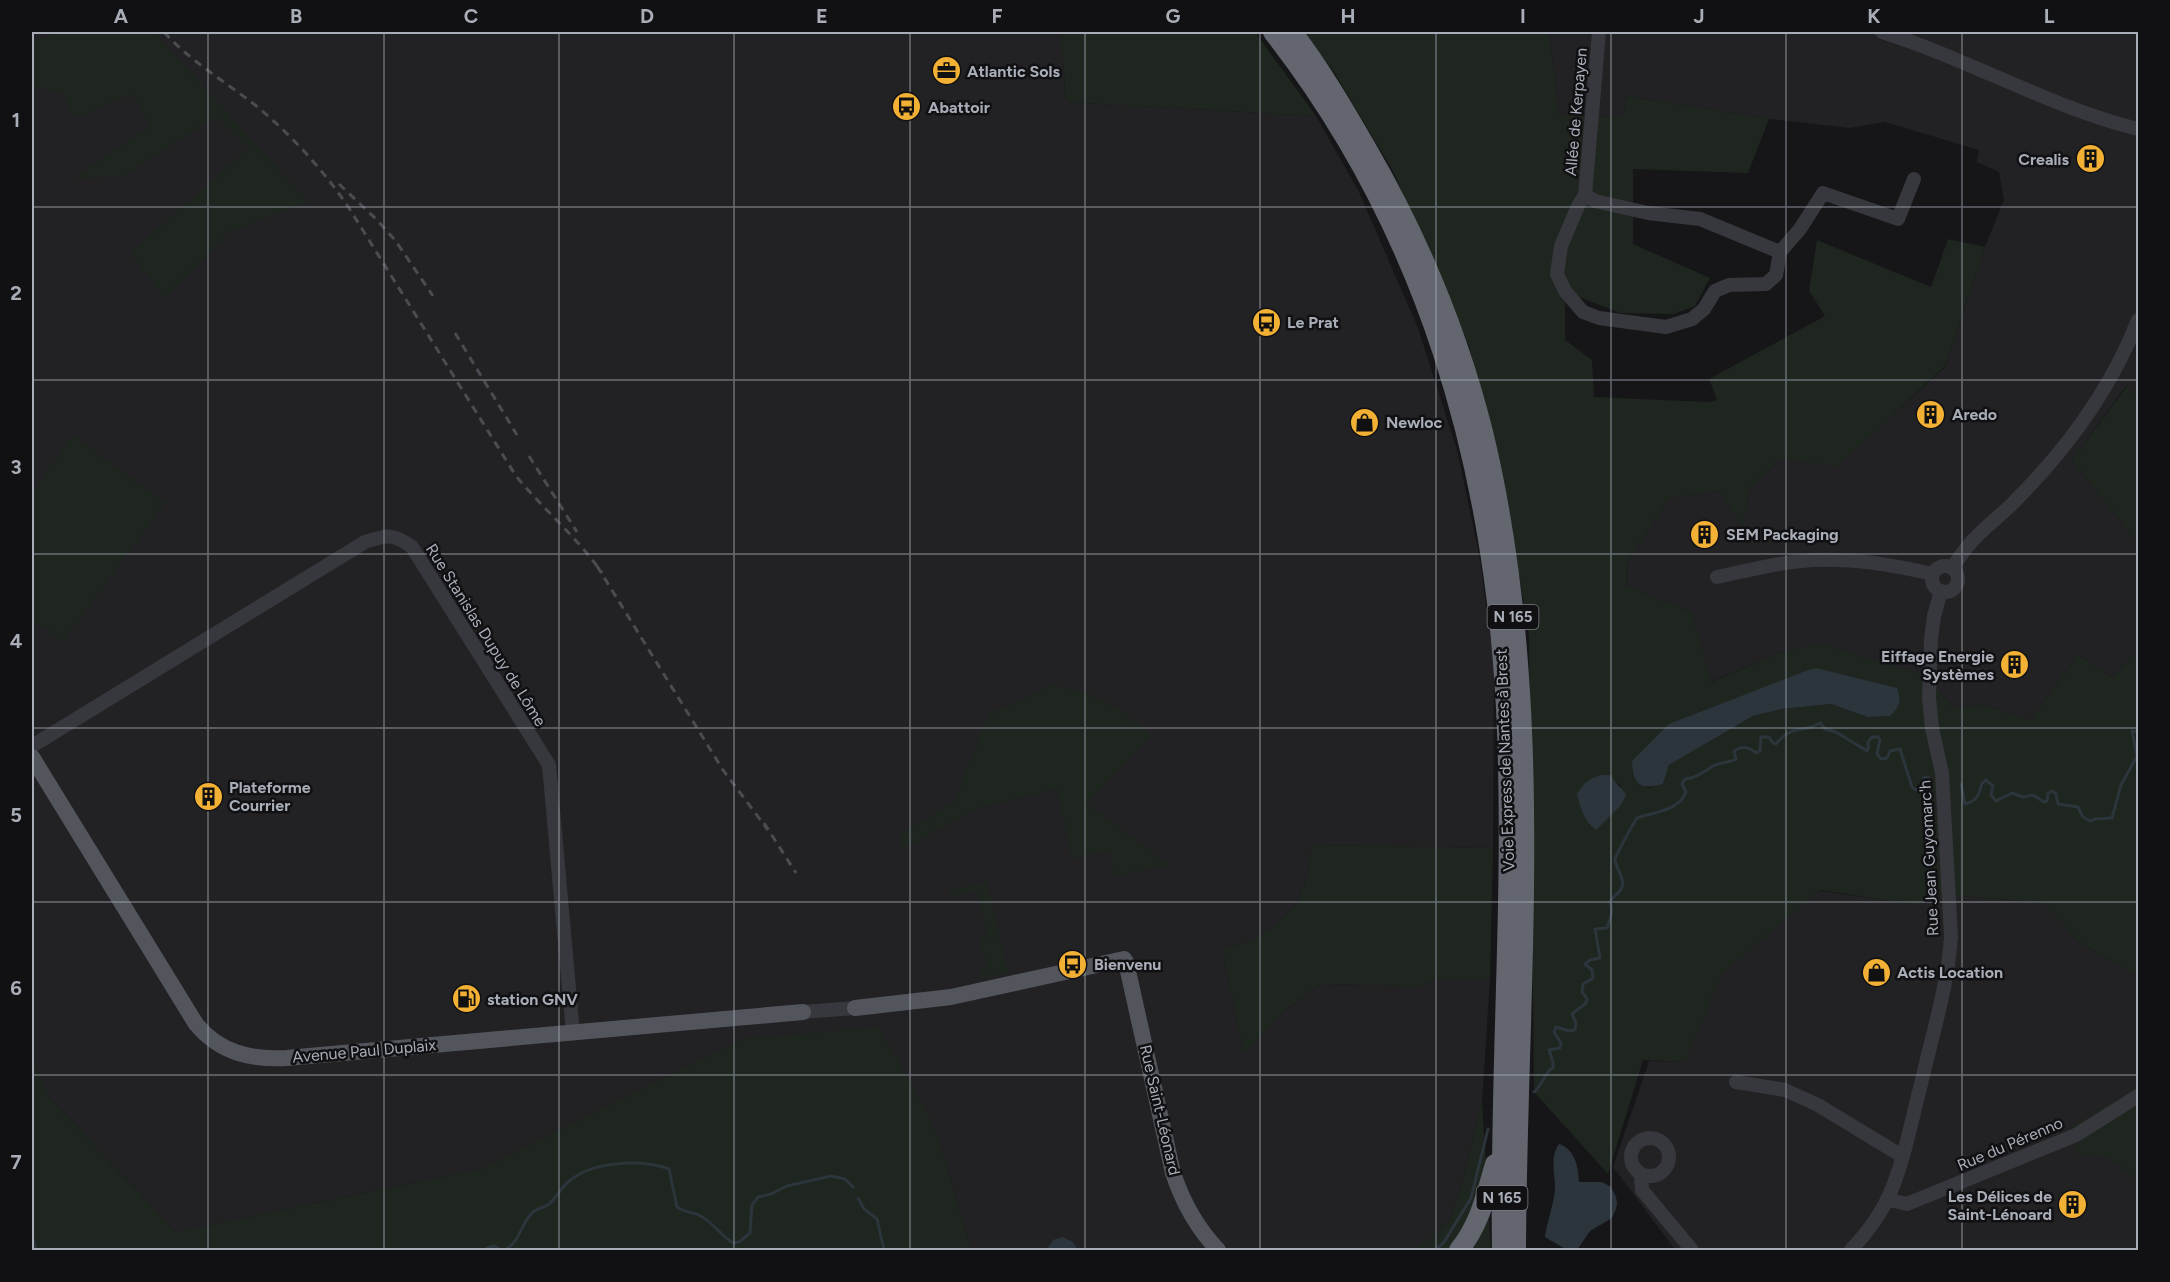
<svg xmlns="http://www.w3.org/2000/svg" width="2170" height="1282" font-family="Figtree,sans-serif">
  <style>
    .built { fill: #222225 }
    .green { fill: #1e261f; fill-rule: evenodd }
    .water { fill: #2c353c }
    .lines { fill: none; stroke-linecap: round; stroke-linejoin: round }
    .stream { stroke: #2c353c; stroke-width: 3 }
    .minor { stroke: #37383d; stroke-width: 14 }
    .major { stroke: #53555c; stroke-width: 16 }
    .highway { stroke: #63666e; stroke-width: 20 }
    .rail { stroke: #4a4c52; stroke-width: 3; stroke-dasharray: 8 6; stroke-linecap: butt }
    .grid { fill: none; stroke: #a8adb8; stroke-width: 1.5; stroke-opacity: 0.55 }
    .labels { text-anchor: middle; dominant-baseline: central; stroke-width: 5; stroke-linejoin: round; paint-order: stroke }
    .shield { fill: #111113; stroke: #7b7e86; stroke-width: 1.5 }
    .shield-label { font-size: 15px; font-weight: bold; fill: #a8adb8 }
    .poi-label { font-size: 16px; font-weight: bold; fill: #a8adb8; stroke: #111113; text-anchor: start }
    .street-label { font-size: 16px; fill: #a8adb8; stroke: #111113 }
    .neatline { fill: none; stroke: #a8adb8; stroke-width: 2 }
    .grid-label { font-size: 20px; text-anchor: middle; font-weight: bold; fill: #a8adb8 }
  </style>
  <rect width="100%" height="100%" fill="#161618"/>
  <path class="built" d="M 32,32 L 1061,32 L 1066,102 L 1316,116 L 1359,192 L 1418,328 L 1457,450 L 1479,554 L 1494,662 L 1493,848 L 1312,845 L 1308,875 L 1297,903 L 1275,925 L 1251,941 L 1222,949 L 1244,1053 L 1288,1008 L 1320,984 L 1420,986 L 1436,979 L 1490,979 L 1482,1102 L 1464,1176 L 1450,1220 L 1415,1250 L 971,1250 L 945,1160 L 741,1039 L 480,1169 L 176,1232 L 50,1098 L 32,1082 Z
    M 1549,32 L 2138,32 L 2138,400 L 2126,386 L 2072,460 L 2138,543 L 2138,651 L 2112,678 L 2078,654 L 2031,720 L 1984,705 L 1954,707 L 1923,675 L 1786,650 L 1710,682 L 1692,612 L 1626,586 L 1627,562 L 1670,498 L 1718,491 L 1743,525 L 1750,488 L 1780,459 L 1838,465 L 1945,367 L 1985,247 L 2004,200 L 1999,172 L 1977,162 L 1979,150 L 1885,122 L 1850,128 L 1769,119 L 1627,96 L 1623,116 L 1559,115 Z
    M 1815,890 L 1916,905 L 1935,896 L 1963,896 L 2045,903 L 2080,943 L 2138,976 L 2138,1086 L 2077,1155 L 2100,1154 L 2115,1160 L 2138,1183 L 2138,1250 L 1669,1250 L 1674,1248 L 1613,1167 L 1649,1061 L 1684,1062 L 1724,967 Z"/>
  <path class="green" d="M 58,32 L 154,32 L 308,202 L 229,232 L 165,298 L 130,253 L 249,148 L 216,117 L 122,176 L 74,178 L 151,125 L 131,94 L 76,118 L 61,92 L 32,86 L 32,42 Z
    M 1061,32 L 1255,32 L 1316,116 L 1066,102 Z
    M 1304,32 L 1549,32 L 1559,115 L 1623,116 L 1627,96 L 1769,119 L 1748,173 L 1633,169 L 1633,244 L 1710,278 L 1695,306 L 1674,314 L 1620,313 L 1577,296 L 1565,303 L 1565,340 L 1592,360 L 1594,397 L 1708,402 L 1717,400 L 1709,379 L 1825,316 L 1809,291 L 1817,240 L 1931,287 L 1948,239 L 1985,247 L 1945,366 L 1838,466 L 1780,459 L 1750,488 L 1743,526 L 1718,491 L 1670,498 L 1627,562 L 1626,586 L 1692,612 L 1711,682 L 1786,650 L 1823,644 L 1923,675 L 1954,707 L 1984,705 L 2031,720 L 2078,654 L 2112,678 L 2138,651 L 2138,976 L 2080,943 L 2044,903 L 1963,896 L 1935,896 L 1916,905 L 1820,890 L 1723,973 L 1685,1062 L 1643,1060 L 1608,1174 L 1534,1092 L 1529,636 L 1506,495 L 1469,346 L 1393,171 L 1334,72 ZM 1816,669 L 1890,716 L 1867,717 L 1831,704 L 1782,709 L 1753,716 L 1669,765 L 1663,784 L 1649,788 L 1639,784 ZM 1612,779 L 1621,786 L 1589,826 Z
    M 2127,386 L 2138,400 L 2138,543 L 2072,460 Z
    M 73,435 L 165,503 L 63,642 L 32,618 L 32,492 Z
    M 1051,685 L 1086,692 L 1123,711 L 1152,736 L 1087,803 L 1169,865 L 1115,876 L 1109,851 L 1072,858 L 1057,789 L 982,807 L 904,848 L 898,836 L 954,801 L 989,714 Z
    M 1312,845 L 1493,848 L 1490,979 L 1436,979 L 1420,986 L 1320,984 L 1288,1008 L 1244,1054 L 1222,949 L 1251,941 L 1275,925 L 1297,903 L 1308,875 Z
    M 987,882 L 1008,973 L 981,979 L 980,972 L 987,970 L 980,940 L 988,938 L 977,891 L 951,897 L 950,890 Z
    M 879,1027 L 929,1115 L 945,1160 L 971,1250 L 32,1250 L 32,1063 C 42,1072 42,1087 50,1098 L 176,1232 L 480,1169 L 741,1039 Z
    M 2138,1086 L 2138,1183 C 2115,1160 2112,1154 2077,1155 L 2069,1128 Z
    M 1482,1102 L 1491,1250 L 1415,1250 L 1450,1220 L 1464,1176 Z"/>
  <path class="water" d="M 1816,668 L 1897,688 C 1902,700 1899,708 1890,716 L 1867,717 L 1831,704 L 1782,709 L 1753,716 L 1669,765 L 1663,784 C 1640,791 1633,784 1632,761 L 1669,724 L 1808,670 Z
    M 1602,775 L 1611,775 C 1614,783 1622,787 1626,795 L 1621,805 L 1596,830 C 1584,822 1580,807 1577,794 C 1583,784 1590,777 1602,775 Z
    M 1560,1144 C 1576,1151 1578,1167 1579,1182 L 1602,1182 L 1611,1187 L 1616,1197 L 1617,1203 L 1616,1209 L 1612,1218 L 1590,1231 L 1577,1250 L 1567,1250 L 1545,1237 C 1547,1221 1554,1204 1555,1189 C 1555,1173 1550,1159 1558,1145 Z
    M 1063,1237 L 1073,1242 L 1078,1250 L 1046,1250 L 1053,1240 Z"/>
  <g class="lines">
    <path class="stream" d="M 1961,784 L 1965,804 C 1977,801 1979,795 1982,783 L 1986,780 L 1993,786 L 1991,795 L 1996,801 L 2012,793 L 2023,797 L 2033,795 L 2044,802 L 2047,801 L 2048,793 L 2052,791 L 2056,794 L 2058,804 L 2078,807 L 2083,817 L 2090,821 L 2095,819 L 2112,818 L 2121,785 L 2137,756 L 2132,731 L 2138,732
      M 1534,1092 C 1544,1084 1543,1073 1553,1068 L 1553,1062 L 1549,1050 L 1560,1048 L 1561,1043 L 1554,1032 L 1556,1027 L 1569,1031 L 1575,1030 L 1576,1023 L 1572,1014 L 1586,1003 L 1587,999 L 1582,992 L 1583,984 L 1593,978 L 1592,970 L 1585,964 L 1590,960 L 1600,958 L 1595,929 L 1607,928 C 1610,919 1614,911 1610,902 C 1613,895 1620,894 1622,887 C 1625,879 1616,868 1615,860 C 1615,856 1633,824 1637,818 C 1654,812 1679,811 1686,792 L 1682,784 L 1685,779 C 1697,778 1703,772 1713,766 C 1720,762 1729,763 1736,759 L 1734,751 C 1742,745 1749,747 1756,753 L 1760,751 L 1761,737 L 1769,737 L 1773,743 L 1776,744 C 1793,723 1802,734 1820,723 L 1825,729 L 1836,732 L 1867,751 L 1868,749 L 1868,742 L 1872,737 L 1878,737 L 1880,740 L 1877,754 L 1881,759 L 1887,758 L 1890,751 L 1900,749 L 1912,787 L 1916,790 L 1920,789 L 1924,777 L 1929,778
      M 858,1198 L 864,1209 L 877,1219 L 884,1250
      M 32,1236 L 36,1250
      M 486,1250 L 487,1248 L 494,1246 L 501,1250
      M 505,1250 C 520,1241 521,1225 531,1214 C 536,1207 545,1209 550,1203 C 557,1197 561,1188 568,1182 C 592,1161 640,1159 669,1169 L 677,1207 C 684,1212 692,1212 699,1215 C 713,1222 720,1235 733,1243 L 739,1242 L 750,1233 L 752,1205 L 758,1197 L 771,1194 L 787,1186 L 831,1176 L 845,1179 L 853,1187
      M 1436,1250 L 1444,1242 L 1471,1198 L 1488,1129"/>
    <path class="minor" d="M 1599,32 L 1585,195 L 1595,201 L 1648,213 L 1700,219 L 1780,252
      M 1882,32 C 1969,59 2049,107 2138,129
      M 1585,195 L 1578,206 L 1561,246 L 1557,274 L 1565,291 L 1583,312 L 1599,318 L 1666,327 L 1692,319 L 1704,309 L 1715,291 L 1729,285 L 1766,284 L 1776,275 L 1780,252 L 1800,229 L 1823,193 L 1898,219 L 1914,179
      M1932 579a13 13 0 1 1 26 0a13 13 0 1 1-26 0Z
      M 1952,568 C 1957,561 1962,553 1968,546 C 1981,529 2000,517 2015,501 C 2067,449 2111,389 2138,320
      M 1717,577 C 1749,570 1781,562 1813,560 C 1854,558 1893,565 1933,574
      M 32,746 L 365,542 C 387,535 393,533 412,547 L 549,765 L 573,1033
      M 803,1012 L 855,1008
      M 1736,1082 L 1785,1090 L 1818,1105 L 1902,1156
      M1631 1157a19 19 0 1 1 38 0a19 19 0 1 1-38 0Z
      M 1641,1174 L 1642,1190 L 1692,1250
      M 1887,1199 L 1907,1204 L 2076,1135 L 2138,1096
      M 1851,1250 C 1865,1235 1879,1217 1888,1198 C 1904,1163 1911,1122 1921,1084 C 1932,1035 1948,986 1951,936 L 1942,773 L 1932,728 L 1929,698 L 1931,639 L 1934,616 L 1941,591"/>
    <path class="major" d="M 32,757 L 196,1024 C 220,1053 251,1060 287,1058 L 803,1012
      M 855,1008 L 951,997 L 1124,959 L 1126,962 L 1173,1173 C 1183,1203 1196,1227 1218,1250"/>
    <path class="highway" d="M 1273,32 C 1427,229 1493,461 1506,708 C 1515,889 1499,1070 1502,1250
      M 1292,32 C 1320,68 1344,109 1367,149 C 1418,237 1458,333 1483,432 C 1548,699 1517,979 1516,1250
      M 1459,1250 C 1480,1224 1486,1195 1495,1164"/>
    <path class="rail" d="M 164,32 C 192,63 228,83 260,109 C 294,138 324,171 349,208 L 516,476 C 543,509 577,537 602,573
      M 339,184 L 376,219 L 395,240 L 433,296
      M 455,333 L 517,435
      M 529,456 L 577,532
      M 597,566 L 723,770 L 768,830
      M 764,823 L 796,873"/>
  </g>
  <path class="grid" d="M 208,32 L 208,1250M 384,32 L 384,1250M 559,32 L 559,1250M 734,32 L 734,1250M 910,32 L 910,1250M 1085,32 L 1085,1250M 1260,32 L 1260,1250M 1436,32 L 1436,1250M 1611,32 L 1611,1250M 1786,32 L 1786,1250M 1962,32 L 1962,1250M 32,207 L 2138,207M 32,380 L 2138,380M 32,554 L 2138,554M 32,728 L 2138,728M 32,902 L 2138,902M 32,1075 L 2138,1075"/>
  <defs>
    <symbol id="office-disc" viewBox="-11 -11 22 22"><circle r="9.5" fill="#f2b134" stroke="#111113"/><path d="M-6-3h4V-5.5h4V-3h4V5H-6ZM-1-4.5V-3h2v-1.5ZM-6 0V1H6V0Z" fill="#111"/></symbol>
    <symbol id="bus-disc" viewBox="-11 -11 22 22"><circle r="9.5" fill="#f2b134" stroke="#111113"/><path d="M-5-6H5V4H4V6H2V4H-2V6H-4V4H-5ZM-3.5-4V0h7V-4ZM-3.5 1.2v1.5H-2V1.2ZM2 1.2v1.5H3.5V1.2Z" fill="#111"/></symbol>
    <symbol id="building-disc" viewBox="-11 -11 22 22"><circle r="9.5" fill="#f2b134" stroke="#111113"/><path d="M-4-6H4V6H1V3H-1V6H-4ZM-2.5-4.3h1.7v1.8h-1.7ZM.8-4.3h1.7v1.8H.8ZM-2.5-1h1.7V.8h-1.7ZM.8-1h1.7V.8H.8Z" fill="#111"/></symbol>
    <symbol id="shop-disc" viewBox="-11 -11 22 22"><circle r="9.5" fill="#f2b134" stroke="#111113"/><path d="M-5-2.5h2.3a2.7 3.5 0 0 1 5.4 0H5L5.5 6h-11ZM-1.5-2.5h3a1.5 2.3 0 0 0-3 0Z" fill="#111"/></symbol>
    <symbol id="fuel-disc" viewBox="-11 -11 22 22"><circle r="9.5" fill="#f2b134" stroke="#111113"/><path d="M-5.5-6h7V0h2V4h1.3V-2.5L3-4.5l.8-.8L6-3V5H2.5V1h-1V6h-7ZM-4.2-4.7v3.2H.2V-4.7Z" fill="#111"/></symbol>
  </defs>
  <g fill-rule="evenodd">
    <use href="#office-disc" x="930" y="54" width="33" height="33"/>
    <use href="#bus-disc" x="890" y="90" width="33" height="33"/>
    <use href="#building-disc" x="2074" y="142" width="33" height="33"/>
    <use href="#bus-disc" x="1250" y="306" width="33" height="33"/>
    <use href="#building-disc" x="1914" y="398" width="33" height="33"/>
    <use href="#shop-disc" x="1348" y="406" width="33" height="33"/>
    <use href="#building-disc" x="1688" y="518" width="33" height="33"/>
    <use href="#building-disc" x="1998" y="648" width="33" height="33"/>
    <use href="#building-disc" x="192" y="780" width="33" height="33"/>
    <use href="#bus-disc" x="1056" y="948" width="33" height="33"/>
    <use href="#shop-disc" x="1860" y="956" width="33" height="33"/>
    <use href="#fuel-disc" x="450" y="982" width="33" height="33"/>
    <use href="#building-disc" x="2056" y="1188" width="33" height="33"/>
  </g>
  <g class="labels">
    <g class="shield">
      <rect x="1487.5" y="605" width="51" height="24" rx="4.5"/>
      <rect x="1476.5" y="1186" width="51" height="24" rx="4.5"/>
    </g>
    <g class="shield-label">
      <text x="1513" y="617">N 165</text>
      <text x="1502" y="1198">N 165</text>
    </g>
    <g class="poi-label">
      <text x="967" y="71">Atlantic Sols</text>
      <text x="928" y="107">Abattoir</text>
      <text x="2069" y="159" text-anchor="end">Crealis</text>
      <text x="1287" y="322">Le Prat</text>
      <text x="1952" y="414">Aredo</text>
      <text x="1386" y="422">Newloc</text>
      <text x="1726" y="534">SEM Packaging</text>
      <text x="1994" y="656" text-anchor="end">Eiffage Energie<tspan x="1994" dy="18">Systèmes</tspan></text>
      <text x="229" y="787">Plateforme<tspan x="229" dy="18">Courrier</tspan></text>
      <text x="1094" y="964">Bienvenu</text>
      <text x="1897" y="972">Actis Location</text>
      <text x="487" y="999">station GNV</text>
      <text x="2052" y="1196" text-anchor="end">Les Délices de<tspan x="2052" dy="18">Saint-Lénoard</tspan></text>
    </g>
    <g class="street-label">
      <text transform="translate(1576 112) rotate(-85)">Allée de Kerpayen</text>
      <text transform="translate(486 635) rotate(58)">Rue Stanislas Dupuy de Lôme</text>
      <text transform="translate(1505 760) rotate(-92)">Voie Express de Nantes à Brest</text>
      <text transform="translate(1929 858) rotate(-93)">Rue Jean Guyomarc'h</text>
      <text transform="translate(364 1051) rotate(-5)">Avenue Paul Duplaix</text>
      <text transform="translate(1160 1110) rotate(77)">Rue Saint-Léonard</text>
      <text transform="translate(2010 1144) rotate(-23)">Rue du Pérenno</text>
    </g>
  </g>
  <rect width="2170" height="1282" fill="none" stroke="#111113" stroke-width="66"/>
  <rect x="33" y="33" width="2104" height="1216" class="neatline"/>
  <g class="grid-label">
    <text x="121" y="23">A</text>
    <text x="296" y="23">B</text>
    <text x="471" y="23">C</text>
    <text x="647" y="23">D</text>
    <text x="822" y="23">E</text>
    <text x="997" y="23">F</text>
    <text x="1173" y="23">G</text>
    <text x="1348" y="23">H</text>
    <text x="1523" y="23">I</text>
    <text x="1699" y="23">J</text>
    <text x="1874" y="23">K</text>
    <text x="2049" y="23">L</text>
    <text x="16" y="127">1</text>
    <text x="16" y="300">2</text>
    <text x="16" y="474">3</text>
    <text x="16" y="648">4</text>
    <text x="16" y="822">5</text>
    <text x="16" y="995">6</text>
    <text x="16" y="1169">7</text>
  </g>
</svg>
